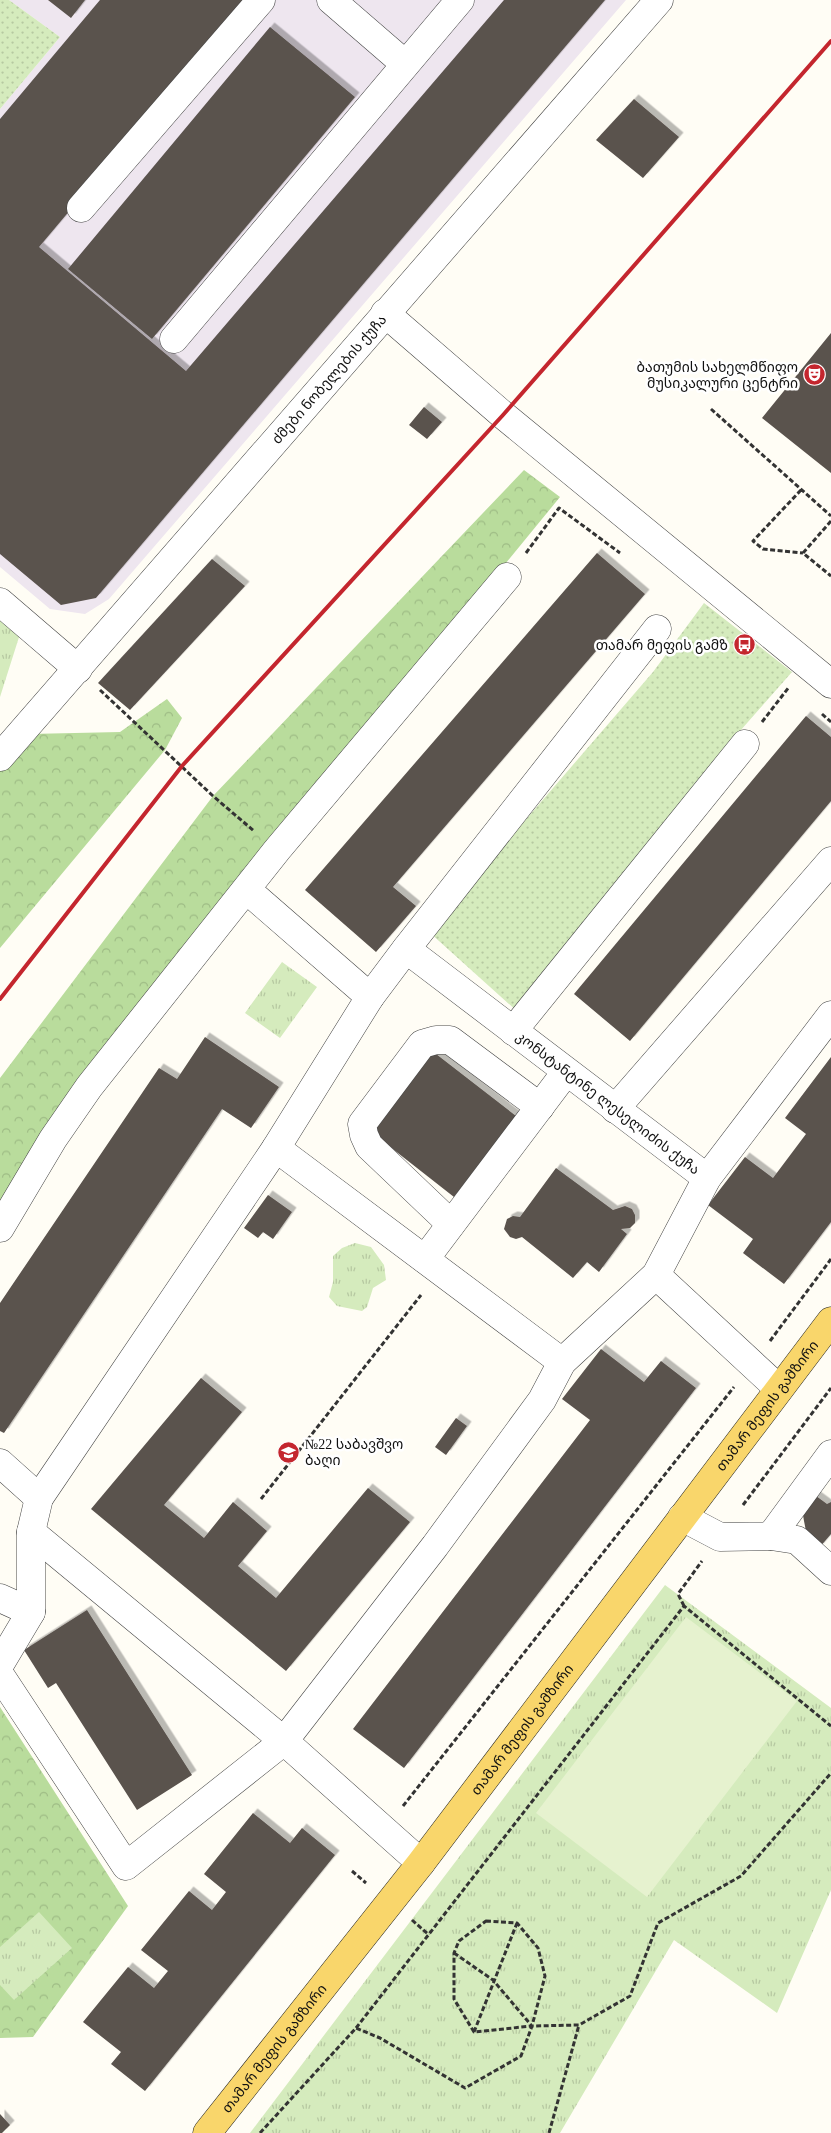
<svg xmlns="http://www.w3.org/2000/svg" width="831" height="2133" font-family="'Times New Roman','Noto Sans Georgian',serif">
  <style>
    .industrial { fill: #eee6ef }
    .grass { fill: url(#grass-dots) }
    .forest { fill: url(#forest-crowns) }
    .park { fill: url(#park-tufts) }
    .pitch { fill: #e6f2cf }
    .building { fill: #5a524d; filter: url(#shadow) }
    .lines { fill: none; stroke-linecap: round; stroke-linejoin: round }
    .minor-casing { stroke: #444; stroke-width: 29 }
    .major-casing { stroke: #222; stroke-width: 29 }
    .path { stroke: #333; stroke-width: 3; stroke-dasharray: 5 2.5; stroke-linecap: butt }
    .minor { stroke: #fff; stroke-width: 28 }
    .major { stroke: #f9d66b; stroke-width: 28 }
    .rail { stroke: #c4262e; stroke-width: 4 }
    .labels { text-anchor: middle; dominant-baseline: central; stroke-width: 5; stroke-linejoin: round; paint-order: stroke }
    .poi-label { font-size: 14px; fill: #111; stroke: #fff; text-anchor: end }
    .street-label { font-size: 14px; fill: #111; stroke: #fff }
  </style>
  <defs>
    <pattern id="grass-dots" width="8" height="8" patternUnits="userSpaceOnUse" patternTransform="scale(1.25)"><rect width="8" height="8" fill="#d5ebbd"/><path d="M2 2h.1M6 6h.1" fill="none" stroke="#b6c8a1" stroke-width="1.8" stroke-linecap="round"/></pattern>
    <pattern id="forest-crowns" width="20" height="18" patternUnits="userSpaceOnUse" patternTransform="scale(1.25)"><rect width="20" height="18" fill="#b9dc9c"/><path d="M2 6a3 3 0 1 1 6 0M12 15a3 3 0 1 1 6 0" fill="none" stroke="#9ebc85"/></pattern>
    <pattern id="park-tufts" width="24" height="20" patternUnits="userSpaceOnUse" patternTransform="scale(1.25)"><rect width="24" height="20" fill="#d5ebbd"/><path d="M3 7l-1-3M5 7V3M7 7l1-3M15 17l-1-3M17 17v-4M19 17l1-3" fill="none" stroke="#b6c8a1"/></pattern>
    <filter id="shadow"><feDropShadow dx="4.5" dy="-4.5" stdDeviation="0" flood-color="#0004"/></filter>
  </defs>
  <rect width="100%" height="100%" fill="#fffdf5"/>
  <path class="industrial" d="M 9,0 L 626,0 L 109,599 L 85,614 L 50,609 L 0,567 L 0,109 L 60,37 Z"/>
  <path class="grass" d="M 0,0 L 9,0 L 60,37 L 0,109 Z
    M 704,603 L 792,672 L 733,739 L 519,1013 L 429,932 L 653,672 Z"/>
  <path class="forest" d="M 524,470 L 560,497 L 83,1080 L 0,1208 L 0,1078 L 213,796 Z
    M 167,699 L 182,718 L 165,750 L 0,948 L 0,768 L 29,734 L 120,732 Z
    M 0,1707 L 128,1906 L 33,2037 L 0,2038 Z"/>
  <path class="park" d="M 0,614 L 20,634 L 0,697 Z
    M 282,962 L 317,987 L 280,1038 L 245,1013 Z
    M 355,1243 L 371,1247 L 384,1265 L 386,1280 L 373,1288 L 367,1307 L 362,1311 L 337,1306 L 329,1297 L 333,1282 L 333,1256 L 342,1248 Z
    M 665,1585 L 831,1708 L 831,1890 L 777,2013 L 674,1940 L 560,2133 L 250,2133 Z
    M 39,1912 L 72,1948 L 14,2000 L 0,1985 L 0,1947 Z"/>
  <path class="pitch" d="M 686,1617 L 797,1701 L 647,1897 L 536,1813 Z"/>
  <path class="building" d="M 48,0 L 85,0 L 71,18 Z
    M 100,0 L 247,0 L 39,247 L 186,371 L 504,0 L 605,0 L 96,598 L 61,605 L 0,554 L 0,119 Z
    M 270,27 L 355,97 L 152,339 L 68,269 Z
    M 634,99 L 679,137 L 643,178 L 596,140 Z
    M 831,333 L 831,473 L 762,418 Z
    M 424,407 L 442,422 L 427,439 L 409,425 Z
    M 597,553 L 645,594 L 393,887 L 416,906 L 376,952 L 305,890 Z
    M 212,559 L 245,586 L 130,710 L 98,683 Z
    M 806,716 L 831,737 L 831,801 L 630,1041 L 574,994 Z
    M 205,1037 L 279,1087 L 251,1128 L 222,1109 L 4,1433 L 0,1431 L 0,1303 L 159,1068 L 177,1079 Z
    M 427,1047 L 516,1116 L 454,1197 L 366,1128 Z
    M 831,1057 L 831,1222 L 784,1284 L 743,1253 L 753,1239 L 708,1205 L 745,1157 L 773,1178 L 806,1134 L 785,1118 Z
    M 556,1168 L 613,1210 L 625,1206 L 632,1209 L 635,1215 L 635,1223 L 630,1228 L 621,1229 L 627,1234 L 599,1272 L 587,1262 L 573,1278 L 522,1237 L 516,1239 L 510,1237 L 504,1229 L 507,1219 L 513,1216 L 520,1217 Z
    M 268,1195 L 292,1212 L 273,1239 L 263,1232 L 258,1238 L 244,1228 Z
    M 601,1349 L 644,1382 L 661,1361 L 696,1388 L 404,1768 L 353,1729 L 590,1420 L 562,1399 Z
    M 201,1378 L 242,1412 L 164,1505 L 204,1538 L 233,1502 L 267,1531 L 238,1566 L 276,1598 L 368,1488 L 410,1522 L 286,1671 L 91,1509 Z
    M 456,1418 L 467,1426 L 446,1455 L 435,1447 Z
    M 812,1493 L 827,1504 L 831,1502 L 831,1534 L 819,1548 L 806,1531 L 804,1521 L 803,1515 Z
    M 87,1610 L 192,1775 L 137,1810 L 56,1683 L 48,1688 L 24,1650 Z
    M 253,1813 L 290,1843 L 302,1828 L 335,1855 L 145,2091 L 111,2064 L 121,2052 L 83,2022 L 128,1967 L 154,1988 L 168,1971 L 141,1950 L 189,1891 L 212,1910 L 226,1892 L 204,1874 Z
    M 0,2114 L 10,2125 L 2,2133 L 0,2133 Z"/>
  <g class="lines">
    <defs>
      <g id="minor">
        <path d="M 331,0 L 405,64"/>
        <path d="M 81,208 L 261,0"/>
        <path d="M 385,313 L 503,415 L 831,684"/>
        <path d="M 174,339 L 460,0"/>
        <path d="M 0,602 L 78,669"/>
        <path id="s1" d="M 0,757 L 659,0"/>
        <path d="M 247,890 L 370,997"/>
        <path id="s2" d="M 406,949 L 707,1178"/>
        <path d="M 513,1031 L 745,744"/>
        <path d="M 615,1109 L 831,861"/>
        <path d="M 276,1148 L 562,1362"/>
        <path d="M 451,1224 L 369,1146 L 364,1135 L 362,1124 L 422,1044 L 436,1040 L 450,1040 L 540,1107"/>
        <path d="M 0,1228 L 53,1139 L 89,1087 L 277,850 L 507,577"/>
        <path d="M 425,1259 L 566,1072"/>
        <path d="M 656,1275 L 779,1389"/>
        <path d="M 0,1463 L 39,1498"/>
        <path d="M 682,1517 L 720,1537 L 771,1536 L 831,1454"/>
        <path d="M 31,1532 L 284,1741 L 421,1863"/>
        <path d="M 771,1536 L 797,1540 L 831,1571"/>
        <path d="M 0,1598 L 31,1612"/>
        <path d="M 0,1664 L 31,1612 L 31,1532 L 39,1498 L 276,1148 L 370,997 L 406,949 L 657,629"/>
        <path d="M 0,1675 L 126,1866 L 284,1741 L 435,1546 L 542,1400 L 562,1362 L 656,1275 L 707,1178 L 831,1015"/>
      </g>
      <g id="major">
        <path id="s3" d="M 207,2133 L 421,1863 L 831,1321"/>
      </g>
    </defs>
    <use href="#minor" class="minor-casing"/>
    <use href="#major" class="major-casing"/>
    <path class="path" d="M 711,409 L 831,516
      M 801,490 L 753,541 L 763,549 L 803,553
      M 831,521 L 803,553 L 831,576
      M 526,553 L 559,508 L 620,553
      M 100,690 L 213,796 L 254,831
      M 822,714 L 831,722
      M 762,722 L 789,687
      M 770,1341 L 831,1259
      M 261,1499 L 421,1295
      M 743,1505 L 831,1388
      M 684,1606 L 678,1594 L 702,1561
      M 403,1806 L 734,1387
      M 352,1871 L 366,1883
      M 412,1920 L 429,1935
      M 486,1921 L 517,1923 L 538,1948 L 545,1976 L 532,2026 L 474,2032 L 454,1999 L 454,1953 L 459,1941 Z
      M 454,1953 L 493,1980 L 531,2025
      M 356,2028 L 684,1606 L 831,1726
      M 474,2032 L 517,1923
      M 260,2133 L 356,2028 L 380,2038 L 465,2088 L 521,2056 L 532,2026 L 579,2025 L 630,1996 L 658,1923 L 741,1876 L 831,1773
      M 549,2133 L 579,2025"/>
    <use href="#minor" class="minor"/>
    <use href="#major" class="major"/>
    <path class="rail" d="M 0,999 L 182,766 L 503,415 L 831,41"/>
  </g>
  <defs>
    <symbol id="theatre-disc" viewBox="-11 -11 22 22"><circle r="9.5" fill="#c4262e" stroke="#fff"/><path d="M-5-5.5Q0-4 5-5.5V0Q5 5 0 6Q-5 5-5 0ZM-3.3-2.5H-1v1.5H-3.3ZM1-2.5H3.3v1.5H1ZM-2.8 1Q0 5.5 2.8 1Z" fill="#fff"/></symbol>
    <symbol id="bus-disc" viewBox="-11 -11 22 22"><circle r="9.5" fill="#c4262e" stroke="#fff"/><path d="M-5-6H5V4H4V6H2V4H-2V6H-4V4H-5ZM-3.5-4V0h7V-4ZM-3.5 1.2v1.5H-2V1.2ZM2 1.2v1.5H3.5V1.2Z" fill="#fff"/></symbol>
    <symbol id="school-disc" viewBox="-11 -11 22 22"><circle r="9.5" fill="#c4262e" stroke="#fff"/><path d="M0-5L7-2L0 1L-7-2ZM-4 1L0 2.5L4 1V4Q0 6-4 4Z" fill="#fff"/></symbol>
  </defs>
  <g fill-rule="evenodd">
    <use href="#theatre-disc" x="802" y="362" width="25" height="25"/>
    <use href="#bus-disc" x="732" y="632" width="25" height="25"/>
    <use href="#school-disc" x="276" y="1440" width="25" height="25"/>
  </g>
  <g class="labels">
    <g class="poi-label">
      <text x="798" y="367">ბათუმის სახელმწიფო<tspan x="798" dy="16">მუსიკალური ცენტრი</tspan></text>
      <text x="728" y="645">თამარ მეფის გამზ</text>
      <text x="305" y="1444" text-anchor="start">№22 საბავშვო<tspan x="305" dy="16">ბაღი</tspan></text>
    </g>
    <g class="street-label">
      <text stroke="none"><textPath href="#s1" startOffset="501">ძმები ნობელების ქუჩა</textPath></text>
      <text stroke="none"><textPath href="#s2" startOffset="254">კონსტანტინე ლესელიძის ქუჩა</textPath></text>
      <text stroke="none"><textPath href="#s3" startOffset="918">თამარ მეფის გამზირი</textPath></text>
      <text stroke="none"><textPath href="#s3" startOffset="512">თამარ მეფის გამზირი</textPath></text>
      <text stroke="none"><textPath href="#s3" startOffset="108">თამარ მეფის გამზირი</textPath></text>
    </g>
  </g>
</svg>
